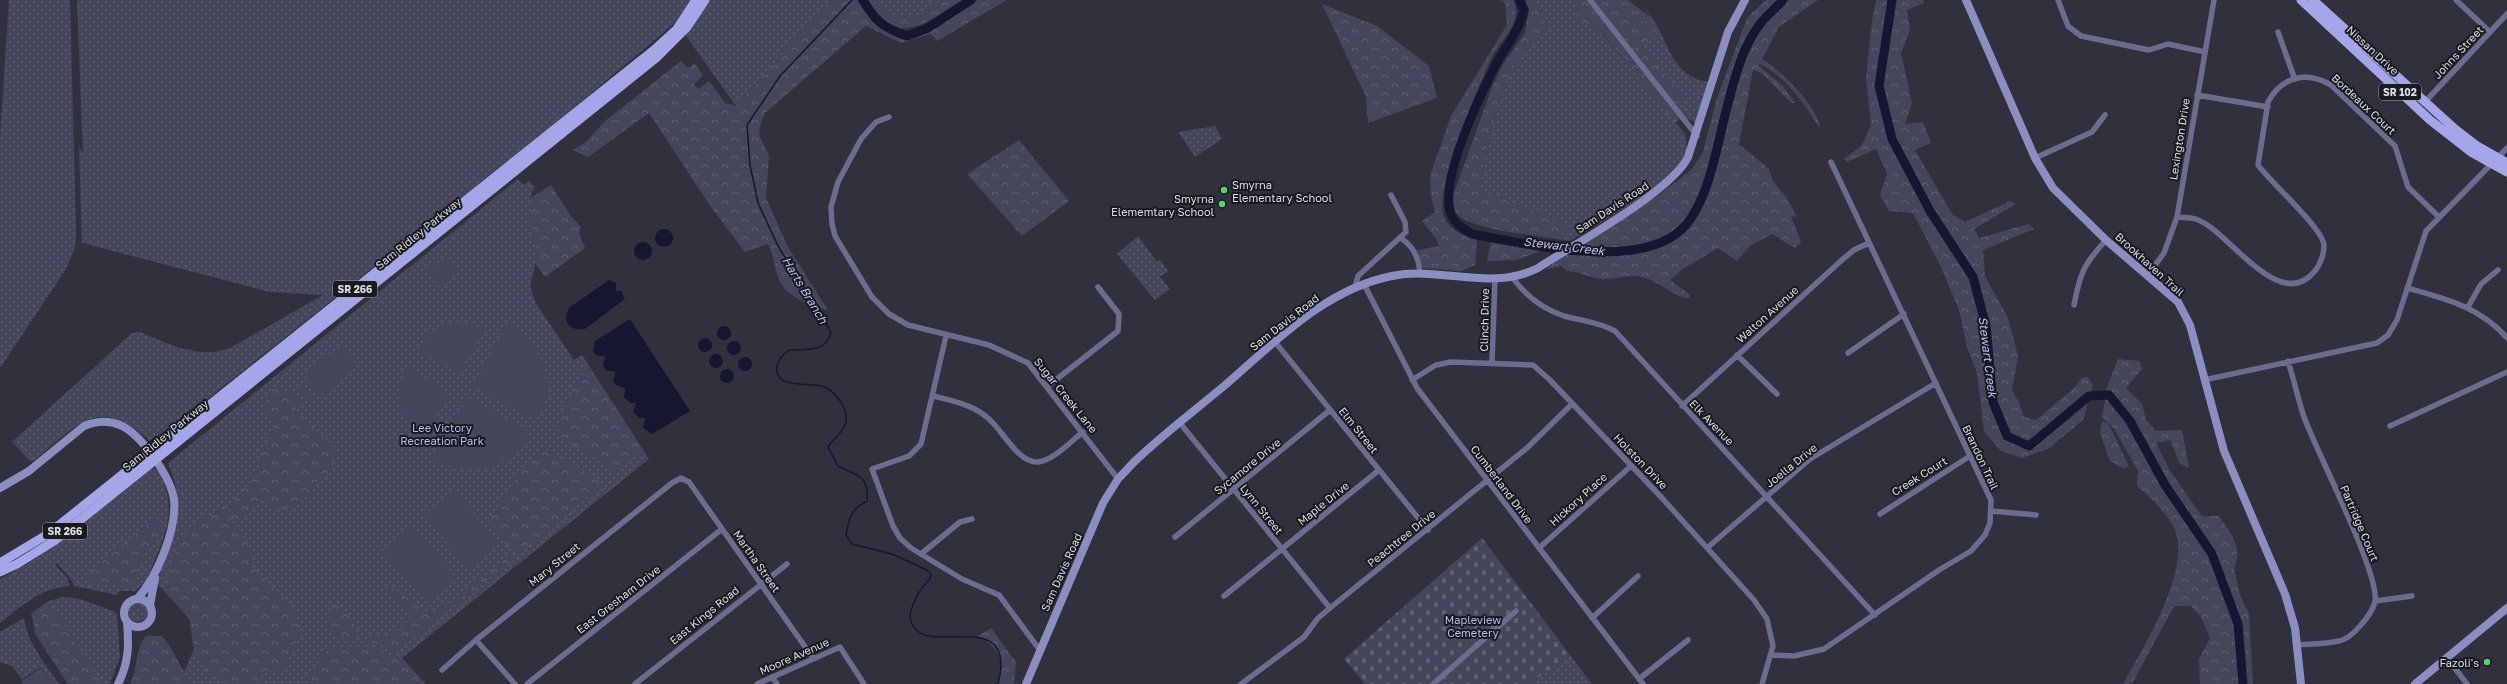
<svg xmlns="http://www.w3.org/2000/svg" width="2507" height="684" font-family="'Golos Text',sans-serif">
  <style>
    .grass { fill: url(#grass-dots) }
    .forest { fill: url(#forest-crowns) }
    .cemetery { fill: url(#cemetery-stones) }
    .garden { fill: #45465a }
    .water { fill: #161630 }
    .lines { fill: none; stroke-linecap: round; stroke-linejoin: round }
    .stream { stroke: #161630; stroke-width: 1.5 }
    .river { stroke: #161630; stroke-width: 9 }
    .street { stroke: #6c6d8e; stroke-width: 5.5 }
    .secondary { stroke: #8c8ec1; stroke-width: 8 }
    .primary { stroke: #a4a6e8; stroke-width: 9 }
    .poi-dot { fill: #50d675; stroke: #191a1f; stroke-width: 1.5 }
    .labels { text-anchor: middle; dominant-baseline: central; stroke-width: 4; stroke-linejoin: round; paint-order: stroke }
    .shield { fill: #191a1f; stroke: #a1a2a8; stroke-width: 1 }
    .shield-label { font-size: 10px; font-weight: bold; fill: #dbdce3 }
    .street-label { font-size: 11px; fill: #dbdce3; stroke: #191a1f }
    .poi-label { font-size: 11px; fill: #dbdce3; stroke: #191a1f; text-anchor: end }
    .park-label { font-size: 11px; fill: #b8baf4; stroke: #191a1f }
    .water-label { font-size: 12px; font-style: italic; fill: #bbbdf7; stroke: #191a1f }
  </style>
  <defs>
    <pattern id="grass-dots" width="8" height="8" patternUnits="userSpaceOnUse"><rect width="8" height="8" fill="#45465a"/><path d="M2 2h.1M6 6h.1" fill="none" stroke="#5f6072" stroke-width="1.8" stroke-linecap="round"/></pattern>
    <pattern id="forest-crowns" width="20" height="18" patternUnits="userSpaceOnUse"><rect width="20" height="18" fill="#45465a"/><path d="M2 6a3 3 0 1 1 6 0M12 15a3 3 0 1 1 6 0" fill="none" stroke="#5f6072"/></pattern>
    <pattern id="cemetery-stones" width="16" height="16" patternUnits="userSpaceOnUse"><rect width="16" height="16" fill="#45465a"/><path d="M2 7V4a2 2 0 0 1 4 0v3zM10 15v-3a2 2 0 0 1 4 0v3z" fill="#5f6072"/></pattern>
  </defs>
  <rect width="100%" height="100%" fill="#31313d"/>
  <path class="grass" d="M 9,0 L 70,0 L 76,234 L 75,248 L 66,269 L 0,368 L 0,137 Z
    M 77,0 L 831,0 L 736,106 L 676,22 L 559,120 L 157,439 L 149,440 C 97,394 77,425 34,461 L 30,461 L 12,442 L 132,333 L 140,332 C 169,344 201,361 232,347 L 323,295 L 270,292 L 86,244 L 86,242 L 82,244 L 79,145 L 83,154 Z
    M 877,0 L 943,0 L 923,11 L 900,18 L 889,12 Z
    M 1534,0 L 1575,0 L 1578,20 L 1600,31 L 1685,134 C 1686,140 1688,147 1685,153 C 1674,183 1598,225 1569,241 L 1557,239 L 1569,226 L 1553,218 L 1514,204 L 1503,197 L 1486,194 L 1481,190 C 1482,165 1499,92 1511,71 C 1520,57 1534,45 1545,32 L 1547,25 Z
    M 1644,8 C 1670,35 1667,76 1709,82 L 1696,123 L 1684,117 L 1674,105 L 1683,97 L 1642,47 L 1641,19 L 1651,18 Z
    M 1215,126 L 1222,139 L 1195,157 L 1178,132 Z
    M 518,179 L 523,185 L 529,181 L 535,187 L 531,194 L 532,197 L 530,224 L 538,255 L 530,285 L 535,302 L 574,360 L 582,355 L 649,459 L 402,658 L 373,684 L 179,684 L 200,635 L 193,623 L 157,583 L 177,499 L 175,482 L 168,463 Z
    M 1138,236 L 1157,262 L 1160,260 L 1168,271 L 1160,277 L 1170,289 L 1155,300 L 1117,254 Z
    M 152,468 L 159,471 C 182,520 159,541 145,587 L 141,586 L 135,591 L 119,591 L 117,595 L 74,586 L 71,579 L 57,563 L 55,565 L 67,578 L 70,586 C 41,587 21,607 0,623 L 0,579 C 57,551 99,503 152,468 Z
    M 63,597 L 80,599 L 113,611 L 117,614 L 120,657 L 110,684 L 100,684 L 96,676 L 44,610 L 33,620 L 31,614 L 46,602 Z
    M128 612a10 10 0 1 1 20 0a10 10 0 1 1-20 0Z
    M 24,618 C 27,642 45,664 59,684 L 52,684 L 41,667 L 22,679 L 12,666 L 0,662 L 0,632 Z
    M 1570,655 L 1592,684 L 1529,684 Z"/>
  <path class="forest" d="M 831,0 L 857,0 L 872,22 L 904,40 L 930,31 L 978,0 L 1007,0 L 937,41 L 931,34 L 901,43 L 866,26 L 765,113 L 759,130 L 760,137 L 769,156 L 766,198 L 788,247 L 828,310 C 809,305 783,297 777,274 C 774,264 773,254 768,244 L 745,252 L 711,207 L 649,113 L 588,157 L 572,150 L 585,143 L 605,121 L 681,61 L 688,68 L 694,63 L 703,75 L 694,84 L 698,89 L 709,81 L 725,103 L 736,106 Z
    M 868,0 L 877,0 L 889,12 L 900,18 L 923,11 L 943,0 L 962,0 C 925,23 897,50 868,0 Z
    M 1500,0 L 1514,0 C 1522,27 1501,37 1491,59 C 1478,86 1437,187 1443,213 C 1446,229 1462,235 1477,240 L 1475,265 L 1461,271 L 1423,268 L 1417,250 L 1439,246 L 1437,240 L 1422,221 L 1435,212 L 1431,196 L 1430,176 L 1451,116 L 1507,25 L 1505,3 Z
    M 1526,0 L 1534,0 L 1547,25 L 1545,32 C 1534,45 1520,57 1511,71 C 1499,92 1482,165 1481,190 L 1486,194 L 1503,197 L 1514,204 L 1553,218 L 1570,226 L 1557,239 C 1535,235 1471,230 1457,214 C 1453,208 1453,202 1453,196 L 1492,87 L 1502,66 L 1525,33 L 1529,10 Z
    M 1575,0 L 1628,0 L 1651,18 L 1641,20 L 1660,33 L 1642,47 L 1683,97 L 1674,105 L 1683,116 L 1675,123 L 1601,31 L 1578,20 Z
    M 1766,0 L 1818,0 L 1779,27 L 1762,59 C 1780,70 1819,107 1820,129 C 1808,108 1782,72 1759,64 L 1759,66 L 1783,86 L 1795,103 L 1791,103 L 1762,73 L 1753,70 L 1739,144 L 1769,169 L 1773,181 L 1786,197 L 1797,217 L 1791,216 L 1801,242 L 1795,248 L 1772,234 L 1750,246 L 1737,261 L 1718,248 L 1683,269 L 1670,280 L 1690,295 L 1689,298 C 1671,297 1661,281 1642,277 C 1627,273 1611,282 1596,278 C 1586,276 1578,271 1567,271 L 1561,266 L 1546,269 L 1577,245 L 1659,195 L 1692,169 L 1703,152 L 1717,98 L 1747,18 Z
    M 1876,0 L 1923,0 L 1924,3 L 1907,10 L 1910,30 L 1901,53 L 1912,103 L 1905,124 L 1923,122 L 1931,143 L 1915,150 L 1952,214 L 1965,222 L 2010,201 L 2016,204 L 1974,229 L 1979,238 L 2029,224 L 2034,229 L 1983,250 L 1985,276 L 2008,318 L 2018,356 L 2012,391 L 2019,402 L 2024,417 L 2036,420 L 2074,388 L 2082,378 L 2087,377 L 2093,385 L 2083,420 L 2048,449 L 2022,458 L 2001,451 L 1984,431 L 1977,373 L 1967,347 L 1959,310 L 1940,265 L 1913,213 L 1889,211 L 1880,195 L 1887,174 L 1876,149 L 1847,162 L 1844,159 L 1862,145 L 1871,125 L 1866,78 L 1872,20 Z
    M 1322,4 L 1377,26 L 1429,66 L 1437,98 L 1368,123 L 1366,97 Z
    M 1019,140 L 1069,201 L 1022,236 L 967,174 Z
    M 551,185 L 571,216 L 581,227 L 579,233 L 585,248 L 545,277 L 536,264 L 538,255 L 530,224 L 532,197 Z
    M 1491,241 L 1547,249 L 1516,260 L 1487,261 Z
    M 2118,359 L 2140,361 L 2142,369 L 2126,388 L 2142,404 L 2146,420 L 2156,431 L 2182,430 L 2189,468 L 2180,464 L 2170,440 L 2156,443 L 2170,471 L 2202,516 L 2219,516 C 2230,533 2244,548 2234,567 L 2240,595 L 2249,614 L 2253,684 L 2200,684 L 2199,659 L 2210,638 L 2201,617 L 2191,606 L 2174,606 L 2132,684 L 2123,684 C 2143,648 2191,571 2175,530 C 2167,513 2151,498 2137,486 L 2138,471 L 2114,429 L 2102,417 L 2107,387 Z
    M 589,367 L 643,450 L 617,472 L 557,434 L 562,413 L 583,375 L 581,372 Z
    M 277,384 L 299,413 L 330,442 L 335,453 L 333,470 L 313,485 L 313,494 L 296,502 L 283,512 L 262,500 L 236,526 L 231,516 L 229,506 L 258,473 L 264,450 L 274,430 L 270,417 L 263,405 Z
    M 2102,421 L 2107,423 L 2111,428 L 2129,467 L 2123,468 L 2110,461 L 2100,433 Z
    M 545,449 L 601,481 L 597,488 C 579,504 535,548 514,553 L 491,528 L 490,520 L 516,479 Z
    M 225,505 L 231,523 L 249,546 L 253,567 L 296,610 L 300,635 L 282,670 L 259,670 L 260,684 C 224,684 205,684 193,644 C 191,636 192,626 188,617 C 183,608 172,599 165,592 C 169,576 175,541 186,530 C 198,520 214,516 225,505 Z
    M 160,515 C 168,537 147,546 139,564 C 136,573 137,579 131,587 L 98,584 L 83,577 Z
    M 511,555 L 515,558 L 396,652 L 382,645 L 366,642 L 371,637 L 386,636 L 391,632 L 394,634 L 412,616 L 386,593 L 391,588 C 407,594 422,613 435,614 Z
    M 332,599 C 344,612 361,623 355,641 C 346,639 334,638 328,629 Z
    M 54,606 L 100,682 L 100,684 L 68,684 L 35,634 L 33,620 L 44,610 Z
    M 991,628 L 1016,662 L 1014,684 L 998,684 C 1004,659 1000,648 978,636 Z
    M 146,636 L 162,636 L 169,645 L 191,684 L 130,684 C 138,670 135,647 146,636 Z
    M 357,646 L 376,647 L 395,659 L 402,658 L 426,684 L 305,684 L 315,671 L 319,656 L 334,647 Z"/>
  <path class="cemetery" d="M 1482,538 L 1570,655 L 1529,684 L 1365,684 L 1344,659 Z"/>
  <path class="garden" d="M 448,256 L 459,272 L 437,286 L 426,271 Z
    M 455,322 L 473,324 L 484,329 L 460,372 L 418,351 C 427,333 435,327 455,322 Z
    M 508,323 C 533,338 549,365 547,394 C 546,403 540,413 536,421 L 473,386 Z
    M 341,346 L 357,366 L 320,396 L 304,375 Z
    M 408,368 L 449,393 L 425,434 C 396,414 392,399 408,368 Z
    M 302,383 L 313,396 L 306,401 L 296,388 Z
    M 293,390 L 304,403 L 298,408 L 287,394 Z
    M 467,397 L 530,432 C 503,474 476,476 432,461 Z
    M 454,490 L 499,544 L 469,569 L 424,515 Z
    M 412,525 L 457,579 L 428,604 L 382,550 Z
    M 41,668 L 52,684 L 23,684 L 21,681 Z"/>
  <path class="water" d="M655 238a9 9 0 1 1 18 0a9 9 0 1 1-18 0Z
    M634 251a9 9 0 1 1 18 0a9 9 0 1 1-18 0Z
    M 609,280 L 616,283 L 616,291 L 621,291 L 625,299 L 585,329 C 569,332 561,320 570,307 Z
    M 630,319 L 690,411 L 652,434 L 643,428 L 645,418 L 639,418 L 633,412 L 636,403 L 631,403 L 624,398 L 625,388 L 616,385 L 613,381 L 616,372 L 606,370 L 603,366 L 605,357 L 596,355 L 593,351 L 595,341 Z
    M717 333a7 7 0 1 1 14 0a7 7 0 1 1-14 0Z
    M698 345a7 7 0 1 1 14 0a7 7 0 1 1-14 0Z
    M727 348a7 7 0 1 1 14 0a7 7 0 1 1-14 0Z
    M709 361a7 7 0 1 1 14 0a7 7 0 1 1-14 0Z
    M738 364a7 7 0 1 1 14 0a7 7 0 1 1-14 0Z
    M720 376a7 7 0 1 1 14 0a7 7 0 1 1-14 0Z"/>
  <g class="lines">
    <path class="stream" d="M 852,0 L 780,76 L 747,125 L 750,165 L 758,203 L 779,248 L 822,315 L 831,333 C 825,353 806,349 789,350 C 783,354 779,358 777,366 C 773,391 812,381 825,387 C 832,391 838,397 842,404 C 846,411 848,417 845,425 C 842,433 833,439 828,447 L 838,466 C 857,476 869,474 867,501 C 851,509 849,518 846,535 L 852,544 L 892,554 L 927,570 L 931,575 L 930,579 C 920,588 916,597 911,610 C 909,617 910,622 914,627 C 930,655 1018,606 998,684"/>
    <path class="river" d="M 863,0 C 876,22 884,28 907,36 L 928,28 L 971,0
      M 1519,0 L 1524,10 C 1519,32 1505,47 1495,66 C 1479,98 1441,176 1450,211 C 1453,223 1462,228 1472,234 C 1526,244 1639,271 1682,229 C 1708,204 1717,146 1726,111 C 1734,81 1741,49 1760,24 C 1767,15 1776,8 1783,0
      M 1892,0 L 1879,86 L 1892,139 L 1930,211 L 1973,277 L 1986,326 L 1993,402 L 2007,436 L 2029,446 L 2089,396 L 2109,395 L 2130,421 L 2165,485 L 2212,554 L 2238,624 L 2243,684"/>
    <path class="street" d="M 1590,0 L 1697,136
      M 2058,0 L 2068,26 L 2081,36 L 2149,50 L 2168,44 L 2205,52
      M 2456,0 L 2490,32
      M 2278,32 L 2294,77
      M 2197,95 L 2268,107
      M 2424,103 L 2507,14
      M 889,117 L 876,122 L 861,139 L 838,182 L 831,207 L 832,224 L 835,236 L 872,297 L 889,314 L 908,325 L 989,345 L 1028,363 L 1118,479
      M 2035,158 L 2092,132 L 2105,115
      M 2177,217 C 2183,218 2192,217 2198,220 C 2229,231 2279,315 2315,271 C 2320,265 2324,254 2324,246 C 2324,229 2270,182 2258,165 L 2268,102 C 2282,76 2307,71 2331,85 L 2395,146 L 2408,187 L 2439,217
      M 1402,239 C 1414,247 1419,258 1420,273
      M 2148,275 L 2164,253 L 2177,217 L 2214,0
      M 1512,277 C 1525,295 1543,309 1564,316 C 1582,321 1599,322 1615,331 L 1875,615
      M 1364,284 L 1417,388 L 1643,684
      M 1355,287 L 1358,276 L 1406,232 L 1405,222 L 1391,195
      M 2407,288 C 2446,299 2480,307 2507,338
      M 2074,305 C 2080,273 2084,264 2106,240
      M 2468,307 L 2481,284 L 2498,270
      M 946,336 L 921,444 L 909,456 L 872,469 L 893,526 L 900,538 L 911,548 L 962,579 L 999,595 L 1039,649
      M 1275,342 L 1428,530
      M 1848,353 L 1904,314
      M 1737,355 L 1777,394
      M 2288,361 C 2294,380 2298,399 2304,417 C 2317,453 2380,573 2375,602 C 2372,614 2352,639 2339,641 C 2326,644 2311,644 2297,645
      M 1492,362 L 1495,279
      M 1412,380 L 1436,365 L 1451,362 L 1533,365 L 1550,380 L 1662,498 L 1754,600 L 1767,619 L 1773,646 L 1762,684
      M 2204,380 L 2377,343 L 2388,335 L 2397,320 L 2426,231 L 2507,148
      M 1048,386 L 1118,331 L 1119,314 L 1098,287
      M 933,396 C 953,401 974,405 989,419 C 1002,430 1019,464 1038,462 C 1053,461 1071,441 1083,432
      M 1682,406 L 1843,259 L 1854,250 L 1869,243
      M 1180,423 L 1330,608
      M 2390,426 L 2507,372
      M 1991,511 L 2036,515
      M 1880,514 L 1970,456
      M 1175,537 L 1330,410
      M 1539,548 L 1631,466
      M 1707,548 L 1810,459 L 1936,383
      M 921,554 L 960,522 L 972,519
      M 1224,596 L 1379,470
      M 2375,601 L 2412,596
      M 1592,618 L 1638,576
      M 476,640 L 515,684
      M 1772,655 L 1794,656 L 1824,649 L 1939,570 L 1971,551 L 1985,535 L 1990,523 L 1991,500 L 1831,162
      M 2447,658 L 2467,684
      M 442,670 L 476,640 L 672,483 L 681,478 L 689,482 L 813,658
      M 772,677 L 777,684
      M 1639,679 L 1688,640
      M 527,684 L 722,529
      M 635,684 L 787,564
      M 757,684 L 840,647 L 864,684
      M 1241,684 L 1304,637 L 1318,618 L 1330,608 L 1527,448 L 1572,404
      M 1433,684 L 1516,611"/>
    <path class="secondary" d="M 1966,0 L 2035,158 L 2053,188 L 2106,240 L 2178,302 L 2190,325 L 2224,451 L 2285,594 L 2295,628 L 2301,684
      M 0,488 L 29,471 L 84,426 C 96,421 108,420 120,425 C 141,434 171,477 174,500 C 177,529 157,577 138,598
      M124 613a14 14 0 1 1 28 0a14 14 0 1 1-28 0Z
      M 150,605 L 155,578
      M 118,684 C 129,662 129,646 127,622
      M 1026,684 L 1103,503 L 1118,479 L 1134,462 C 1162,435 1194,411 1224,386 C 1274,343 1325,289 1392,276 C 1441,266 1491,292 1538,268 C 1573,245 1672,191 1688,157 L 1728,32 L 1745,0
      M 2415,684 L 2507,608"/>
    <path class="primary" d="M 2301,0 L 2430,120 L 2471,152 L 2507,172
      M 2313,0 L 2455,129 L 2477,146 L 2507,163
      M 0,563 L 48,534 L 654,50 L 677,29 L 696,0
      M 0,572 L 17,564 L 54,541 L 656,58 L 687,27 L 705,0"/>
  </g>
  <g class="poi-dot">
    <circle cx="1224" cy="190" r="4"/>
    <circle cx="1222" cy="204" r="4"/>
    <circle cx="2487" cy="662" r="4"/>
  </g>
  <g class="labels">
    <g class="shield">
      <rect x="2379" y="84" width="42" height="16" rx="3"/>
      <rect x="333" y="281" width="44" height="16" rx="3"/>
      <rect x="43" y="523" width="44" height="16" rx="3"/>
    </g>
    <g class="shield-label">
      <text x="2400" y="92">SR 102</text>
      <text x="355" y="289">SR 266</text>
      <text x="65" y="531">SR 266</text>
    </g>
    <g class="street-label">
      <text transform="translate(2373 50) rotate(43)">Nissan Drive</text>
      <text transform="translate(2458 52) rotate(-47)">Johns Street</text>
      <text transform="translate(2364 104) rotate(43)">Bordeaux Court</text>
      <text transform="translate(2179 139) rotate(-81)">Lexington Drive</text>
      <text transform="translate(1612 207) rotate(-33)">Sam Davis Road</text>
      <text transform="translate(418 233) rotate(-39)">Sam Ridley Parkway</text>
      <text transform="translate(2150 264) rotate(42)">Brookhaven Trail</text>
      <text transform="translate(1767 314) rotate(-42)">Walton Avenue</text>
      <text transform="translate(1484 320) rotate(-89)">Clinch Drive</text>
      <text transform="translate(1284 322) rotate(-38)">Sam Davis Road</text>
      <text transform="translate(1066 395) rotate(51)">Sugar Creek Lane</text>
      <text transform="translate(1712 422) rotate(46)">Elk Avenue</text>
      <text transform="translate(1359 430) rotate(51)">Elm Street</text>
      <text transform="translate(165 435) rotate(-39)">Sam Ridley Parkway</text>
      <text transform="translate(1981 457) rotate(65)">Brandon Trail</text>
      <text transform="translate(1641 461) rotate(46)">Holston Drive</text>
      <text transform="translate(1791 465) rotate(-39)">Joella Drive</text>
      <text transform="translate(1247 466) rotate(-39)">Sycamore Drive</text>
      <text transform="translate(1919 476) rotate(-32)">Creek Court</text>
      <text transform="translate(1502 484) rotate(53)">Cumberland Drive</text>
      <text transform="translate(1578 499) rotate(-42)">Hickory Place</text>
      <text transform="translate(1323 503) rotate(-39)">Maple Drive</text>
      <text transform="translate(1262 509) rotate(51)">Lynn Street</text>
      <text transform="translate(2360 523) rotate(67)">Partridge Court</text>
      <text transform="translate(1401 538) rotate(-39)">Peachtree Drive</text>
      <text transform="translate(757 561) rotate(55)">Martha Street</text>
      <text transform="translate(554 564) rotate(-39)">Mary Street</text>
      <text transform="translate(1061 572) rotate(-66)">Sam Davis Road</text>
      <text transform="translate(618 599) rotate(-38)">East Gresham Drive</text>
      <text transform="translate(704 615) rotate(-39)">East Kings Road</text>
      <text transform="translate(794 656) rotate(-24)">Moore Avenue</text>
    </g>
    <g class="poi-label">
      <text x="1232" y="184" text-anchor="start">Smyrna<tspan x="1232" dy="13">Elementary School</tspan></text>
      <text x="1214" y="198">Smyrna<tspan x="1214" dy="13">Elememtary School</tspan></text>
      <text x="2479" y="662">Fazoli's</text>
    </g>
    <g class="park-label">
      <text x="442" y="427">Lee Victory<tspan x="442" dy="13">Recreation Park</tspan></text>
      <text x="1473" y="619">Mapleview<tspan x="1473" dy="13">Cemetery</tspan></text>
    </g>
    <g class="water-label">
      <text transform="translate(1564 246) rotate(7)">Stewart Creek</text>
      <text transform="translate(805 290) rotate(59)">Harts Branch</text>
      <text transform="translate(1988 357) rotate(83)">Stewart Creek</text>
    </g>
  </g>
</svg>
